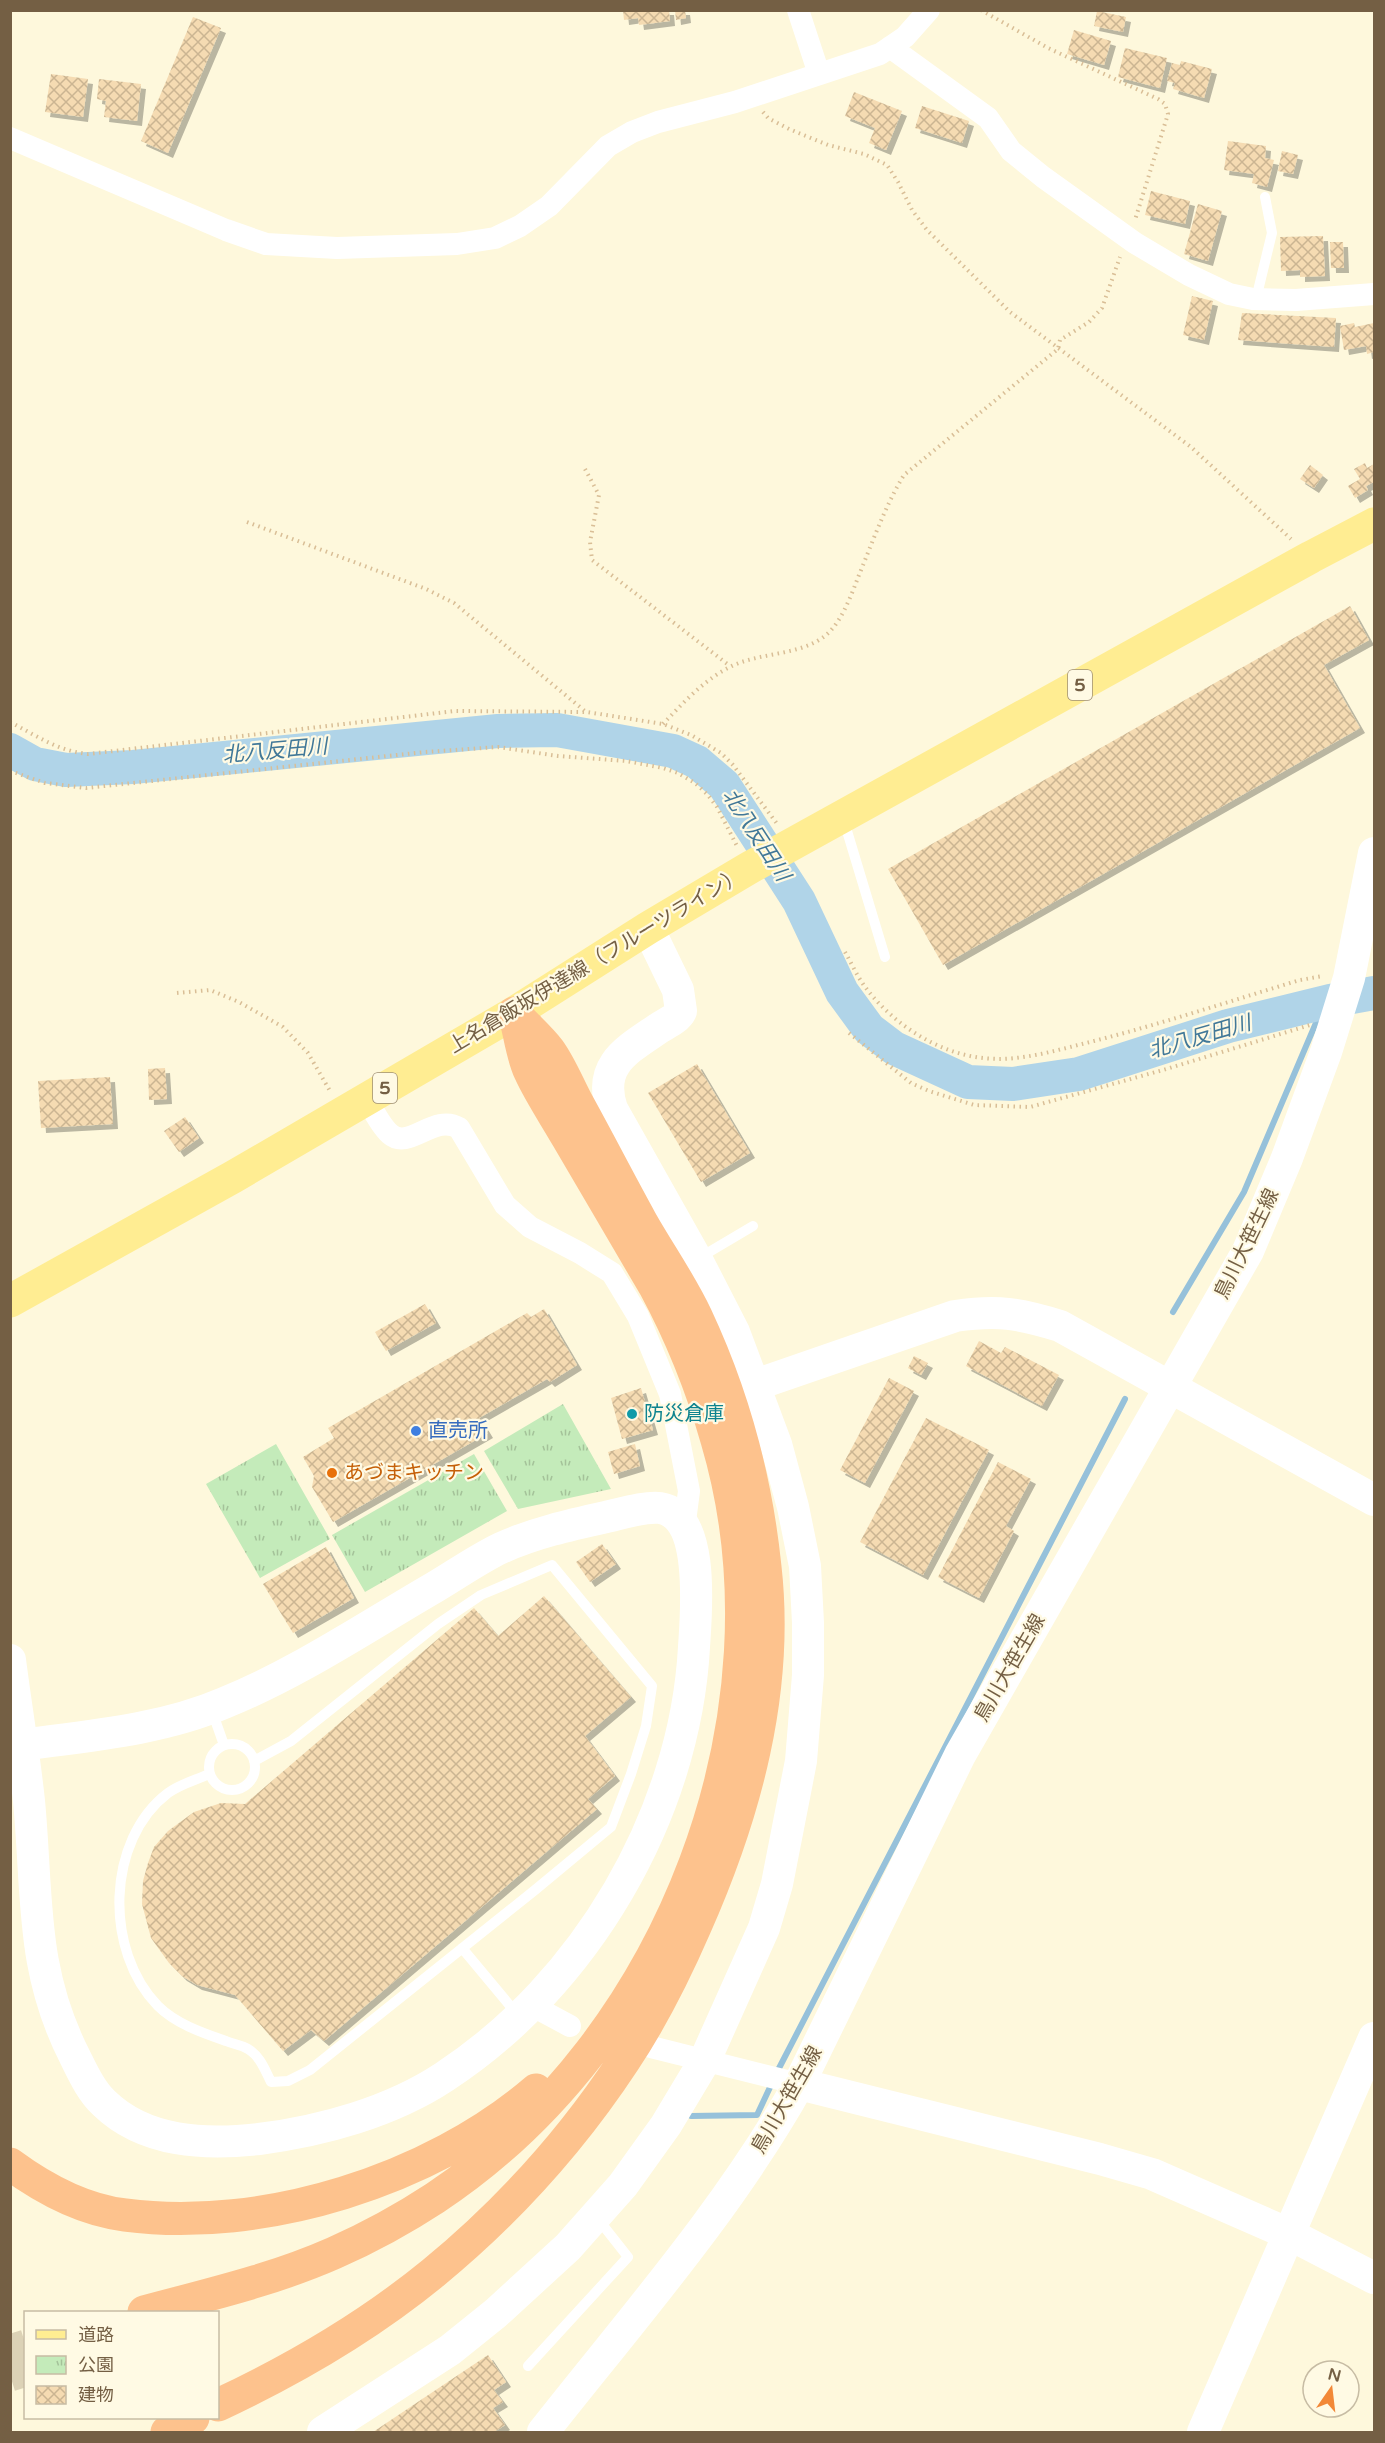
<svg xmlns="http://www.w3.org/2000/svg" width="1385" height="2443" font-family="'Varela Round','Noto Sans JP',sans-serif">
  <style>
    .park { fill: url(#park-tufts) }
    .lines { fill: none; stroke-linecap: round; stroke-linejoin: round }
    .stream { stroke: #96c1da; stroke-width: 6 }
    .river { stroke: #b0d4e8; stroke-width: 34 }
    .building { fill: url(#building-cross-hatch); filter: url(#shadow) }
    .highway-tunnel { stroke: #dcd2b6; stroke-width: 33; stroke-dasharray: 33 16; stroke-linecap: butt }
    .path { stroke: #d9be96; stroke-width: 4; stroke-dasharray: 1.5 4.5; stroke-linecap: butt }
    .lane { stroke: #fff; stroke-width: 10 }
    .street { stroke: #fff; stroke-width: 22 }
    .secondary { stroke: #fff; stroke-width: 32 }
    .primary { stroke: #ffed92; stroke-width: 33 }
    .highway { stroke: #fdc28d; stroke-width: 33 }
    .culture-dot { fill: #0f9aa8; stroke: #fffae4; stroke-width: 2 }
    .shop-dot { fill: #3f7fe0; stroke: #fffae4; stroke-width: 2 }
    .food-dot { fill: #e8710a; stroke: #fffae4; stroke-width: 2 }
    .labels { text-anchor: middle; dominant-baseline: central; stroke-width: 4.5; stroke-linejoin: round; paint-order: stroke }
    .shield { fill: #fffae4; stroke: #9e8e74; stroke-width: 1.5 }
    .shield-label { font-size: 18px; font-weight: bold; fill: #745f44 }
    .street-label { font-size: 20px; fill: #745f44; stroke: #fffae4 }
    .culture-label { font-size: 20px; fill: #0d838f; stroke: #fffae4; text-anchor: start }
    .shop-label { font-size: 20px; fill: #366cbe; stroke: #fffae4; text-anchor: start }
    .food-label { font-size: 20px; fill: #c56008; stroke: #fffae4; text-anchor: start }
    .water-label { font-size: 21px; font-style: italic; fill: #417898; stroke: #fffae4 }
  </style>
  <defs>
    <pattern id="park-tufts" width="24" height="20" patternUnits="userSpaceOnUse" patternTransform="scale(1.5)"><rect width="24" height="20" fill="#c4ebba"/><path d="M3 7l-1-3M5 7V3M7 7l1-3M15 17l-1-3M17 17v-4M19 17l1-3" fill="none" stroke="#a4c299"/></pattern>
    <pattern id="building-cross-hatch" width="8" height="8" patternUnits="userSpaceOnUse" patternTransform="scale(1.5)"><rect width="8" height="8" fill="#f5dbb2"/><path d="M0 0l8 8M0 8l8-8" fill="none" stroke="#cbb592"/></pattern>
    <filter id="shadow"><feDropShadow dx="5" dy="5" stdDeviation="0" flood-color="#0004"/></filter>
  </defs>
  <rect width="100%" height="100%" fill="#fef8dc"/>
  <path class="park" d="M 563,1404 L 611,1489 L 518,1509 L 484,1451 Z
    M 276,1444 L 330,1539 L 260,1578 L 206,1484 Z
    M 474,1454 L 507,1511 L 365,1592 L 332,1535 Z"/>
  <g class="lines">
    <path class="stream" d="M 1173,1312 L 1244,1192 L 1324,1004
      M 776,2074 L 1125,1399
      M 691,2116 L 757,2115 L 772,2083"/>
    <path class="river" d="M 10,750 L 35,764 L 66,770 L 133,767 L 498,731 L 557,730 L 673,751 L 697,762 L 724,785 L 799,901 L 842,992 L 869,1029 L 894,1048 L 968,1082 L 1013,1084 L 1079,1074 L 1228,1026 L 1330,1001 L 1374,993"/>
  </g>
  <path class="building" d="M 623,10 L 669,10 L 670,21 L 639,25 L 638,18 L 624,20 Z
    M 675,10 L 685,10 L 686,18 L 676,20 Z
    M 1097,11 L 1126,17 L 1123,32 L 1094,26 Z
    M 193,17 L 221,28 L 168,153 L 141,141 Z
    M 1074,30 L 1111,41 L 1104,65 L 1067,54 Z
    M 1125,48 L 1167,58 L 1160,88 L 1118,77 Z
    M 1181,61 L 1212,69 L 1204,98 L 1173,89 L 1175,83 L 1167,81 L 1172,63 L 1180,65 Z
    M 51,74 L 88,79 L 83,117 L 45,112 Z
    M 99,79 L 141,84 L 137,121 L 104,117 L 106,101 L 97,99 Z
    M 854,92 L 902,111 L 886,150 L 869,143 L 875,128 L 845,116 Z
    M 922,106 L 969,121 L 962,143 L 915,128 Z
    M 1228,141 L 1266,146 L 1265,158 L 1274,160 L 1267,187 L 1252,183 L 1254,174 L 1224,170 Z
    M 1282,151 L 1298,155 L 1293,174 L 1278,171 Z
    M 1151,191 L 1190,201 L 1185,224 L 1145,215 Z
    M 1198,204 L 1222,211 L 1208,261 L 1184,254 Z
    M 1323,236 L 1325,276 L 1300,277 L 1300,270 L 1281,271 L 1280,237 Z
    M 1330,242 L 1343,242 L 1344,268 L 1331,268 Z
    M 1192,296 L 1213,301 L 1204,340 L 1183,335 Z
    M 1242,313 L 1336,318 L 1334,347 L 1238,340 Z
    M 1354,323 L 1355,327 L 1374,323 L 1374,352 L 1367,354 L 1366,346 L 1344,350 L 1340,326 Z
    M 1365,463 L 1367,468 L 1374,464 L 1374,482 L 1366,486 L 1368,490 L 1355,498 L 1348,486 L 1360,479 L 1354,469 Z
    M 1310,465 L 1323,475 L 1314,488 L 1300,479 Z
    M 1350,606 L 1369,640 L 1324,665 L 1360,728 L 943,965 L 888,869 Z
    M 697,1064 L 750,1153 L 701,1182 L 648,1093 Z
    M 165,1068 L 167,1099 L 149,1100 L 148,1069 Z
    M 110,1077 L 113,1124 L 41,1128 L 38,1081 Z
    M 185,1117 L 199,1138 L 179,1152 L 164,1131 Z
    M 425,1304 L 436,1323 L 386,1351 L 375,1332 Z
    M 544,1309 L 577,1365 L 550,1382 L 547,1379 L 479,1418 L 488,1433 L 333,1522 L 312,1487 L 314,1476 L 303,1457 L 334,1438 L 328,1428 L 527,1313 L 531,1317 Z
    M 979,1341 L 1001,1353 L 1005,1347 L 1059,1375 L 1042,1406 L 966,1366 Z
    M 914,1356 L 928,1363 L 921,1375 L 908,1368 Z
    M 889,1378 L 914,1391 L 865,1483 L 840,1470 Z
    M 641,1388 L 653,1430 L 622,1439 L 611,1398 Z
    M 926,1418 L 989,1450 L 923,1575 L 860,1542 Z
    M 635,1444 L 640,1466 L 614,1474 L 608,1452 Z
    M 998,1462 L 1031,1479 L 1006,1526 L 1014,1531 L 979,1598 L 938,1577 Z
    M 602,1544 L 616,1564 L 590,1582 L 576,1562 Z
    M 326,1547 L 354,1598 L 293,1633 L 263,1584 Z
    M 544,1596 L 631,1697 L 585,1736 L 615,1776 L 588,1799 L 597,1809 L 324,2041 L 311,2030 L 283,2051 L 235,1995 L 197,1985 L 182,1976 L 169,1963 L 151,1938 L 142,1904 L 143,1881 L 148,1863 L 154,1847 L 168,1831 L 194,1812 L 221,1803 L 245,1804 L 474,1608 L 498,1636 Z
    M 488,2355 L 506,2382 L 494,2390 L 503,2402 L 493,2408 L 505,2425 L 494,2432 L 373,2432 Z"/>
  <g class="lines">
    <path class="highway-tunnel" d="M 10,2351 L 26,2346
      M 10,2375 L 26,2370"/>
    <path class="path" d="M 981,10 L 1048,48 L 1158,99 L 1165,104 L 1168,114 L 1135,220
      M 763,112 L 768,118 L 789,129 L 828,145 L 864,154 L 887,165 L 898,182 L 912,210 L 927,230 L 1010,312 L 1191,447 L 1291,539
      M 585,469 L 599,495 L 590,542 L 592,560 L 730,666
      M 247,522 L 426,589 L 454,603 L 586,712
      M 10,722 C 37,736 58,751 88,754 L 455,711 L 587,712 L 663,724 L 691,735 L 721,753 L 733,765 L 778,825
      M 663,724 C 682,704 703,681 728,668 C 760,650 808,658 833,628 C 845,613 852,593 859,575 C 873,541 885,506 904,475 L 1058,349 L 1060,340 L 1089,322 L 1102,308 L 1120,257
      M 10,771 L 45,783 L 86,788 L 425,752 L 498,747 L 558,756 L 626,761 L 663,768 L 678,773 L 695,783 L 707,794 L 717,807 L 737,846
      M 845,952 C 851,962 856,974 863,984 C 890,1022 936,1053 983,1058 C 1016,1062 1050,1052 1082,1044 C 1155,1026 1227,1002 1300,980 L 1323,976
      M 177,993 L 210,990 L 239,1002 L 283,1027 L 308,1053 L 330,1091
      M 849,1033 L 911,1083 L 929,1091 L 974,1105 L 1030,1107 L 1163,1070 L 1310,1025"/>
    <path class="lane" d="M 1256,299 L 1272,233 L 1265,197
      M 844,821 L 885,957
      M 699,1258 L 753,1226
      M 212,1711 L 224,1745
      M209 1767a23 23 0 1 1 46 0a23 23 0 1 1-46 0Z
      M 209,1774 C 196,1780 180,1784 168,1793 C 106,1840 104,1951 158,2006 C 176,2024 203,2033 226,2041 C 233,2044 242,2045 248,2049 C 260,2056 265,2070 271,2082 L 288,2081 L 310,2070 L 535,1890 L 611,1827 L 631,1774 L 646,1726 L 652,1686 L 552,1565 L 481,1595 L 438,1624 L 291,1741 L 254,1761
      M 462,1948 L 517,2014
      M 528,2366 L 628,2257 L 598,2219"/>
    <path class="street" d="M 798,10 L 819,74
      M 890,47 L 988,118 L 1011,151 L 1043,177 L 1135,243 L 1189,275 L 1229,294 L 1253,299 L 1296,300 L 1374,294
      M 10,138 L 226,230 L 266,244 L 337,248 L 457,244 L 495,238 L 520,226 L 549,206 L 608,146 L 632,132 L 658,122 L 735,102 L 880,54 L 905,37 L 929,10
      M 367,1099 C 373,1110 380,1125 390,1134 C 409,1151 434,1113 459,1128 L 505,1205 L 530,1227 L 580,1253 L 612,1273 L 638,1316 L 670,1394 L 689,1491 L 684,1529
      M 531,2005 L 570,2026
      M 651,2047 L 799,2084"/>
    <path class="secondary" d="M 755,1385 L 955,1316 C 998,1310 1018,1313 1060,1326 L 1374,1500
      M 10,1660 C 16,1707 24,1754 29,1801 C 38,1896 30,1969 75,2057 C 83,2073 91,2091 104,2103 C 145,2143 206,2145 259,2139 C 322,2131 391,2112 444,2077 C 585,1985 685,1815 694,1647 C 696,1614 706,1515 660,1508 C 646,1506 620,1514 606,1517 C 570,1525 534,1533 501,1548 C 478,1559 457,1574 435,1587 C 366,1627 298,1673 224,1703 C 161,1730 88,1736 21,1745
      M 799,2084 L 1100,2159 L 1152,2174 L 1289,2234 L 1374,2278
      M 323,2432 L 450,2350 L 496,2313 L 568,2247 L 623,2185 L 666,2125 L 705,2060 L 764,1928 L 777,1884 L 801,1761 L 808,1675 L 808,1623 L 805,1566 L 793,1507 L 776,1444 L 734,1332 L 697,1260 L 612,1109 C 597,1065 627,1050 659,1028 C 667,1023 677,1019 681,1011 L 678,990 L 648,928
      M 543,2432 C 631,2320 729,2209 799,2084 L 960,1755 L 1248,1251 L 1287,1158 L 1326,1052 L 1349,978 L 1374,853
      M 1203,2432 L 1374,2038"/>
    <path class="primary" d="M 10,1301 L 233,1177 L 514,1013 L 648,928 L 749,868 L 1311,557 L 1374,524"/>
    <path class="highway" d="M 10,2164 C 44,2189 83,2210 125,2215 C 264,2233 431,2180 536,2090
      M 144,2312 C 207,2295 273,2280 334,2253 C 368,2238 403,2219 435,2198 C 672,2041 798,1714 717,1440 C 702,1388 681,1335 655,1287 C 626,1237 596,1187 567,1137 C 555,1116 540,1094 530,1072 C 522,1055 520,1034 515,1016
      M 218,2405 C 295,2369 367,2327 433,2273 C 506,2213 572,2140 624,2061 C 652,2019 675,1973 695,1927 C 745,1814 779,1691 765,1567 C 756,1480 733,1395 696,1316 C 680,1282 659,1253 641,1221 C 619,1181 599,1142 577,1102 C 568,1085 560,1065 549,1050 C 539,1037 525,1025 514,1013
      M 167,2432 L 193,2418"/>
  </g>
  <circle class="culture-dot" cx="632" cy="1414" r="6"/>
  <circle class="shop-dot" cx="416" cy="1431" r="6"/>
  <circle class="food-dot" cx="332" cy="1473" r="6"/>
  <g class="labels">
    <g class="shield">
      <rect x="1068" y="670" width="24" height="30" rx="4.5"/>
      <rect x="373" y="1073" width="24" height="30" rx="4.5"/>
    </g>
    <g class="shield-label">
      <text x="1080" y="685">5</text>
      <text x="385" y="1088">5</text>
    </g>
    <g class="street-label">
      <text transform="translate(596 961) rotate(-31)">上名倉飯坂伊達線（フルーツライン）</text>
      <text transform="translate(1247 1244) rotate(-64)">鳥川大笹生線</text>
      <text transform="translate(1010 1668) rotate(-60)">鳥川大笹生線</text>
      <text transform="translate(787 2100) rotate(-60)">鳥川大笹生線</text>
    </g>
    <g class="culture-label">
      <text x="644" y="1414">防災倉庫</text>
    </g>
    <g class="shop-label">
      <text x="428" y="1431">直売所</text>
    </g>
    <g class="food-label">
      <text x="344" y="1473">あづまキッチン</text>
    </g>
    <g class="water-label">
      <text transform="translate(275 751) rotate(-5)">北八反田川</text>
      <text transform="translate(756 835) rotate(57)">北八反田川</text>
      <text transform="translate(1200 1037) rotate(-16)">北八反田川</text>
    </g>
  </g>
  <rect width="1385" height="2443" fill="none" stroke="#745f44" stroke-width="24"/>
  <rect x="24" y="2311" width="195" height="108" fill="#fffae4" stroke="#c7bca4" stroke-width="1.5"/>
  <rect x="36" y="2330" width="30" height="9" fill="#ffed92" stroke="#c7bca4" stroke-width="1.5"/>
  <text x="78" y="2341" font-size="18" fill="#745f44">道路</text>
  <rect x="36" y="2356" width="30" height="18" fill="url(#park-tufts)" stroke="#c7bca4" stroke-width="1.5"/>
  <text x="78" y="2371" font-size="18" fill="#745f44">公園</text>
  <rect x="36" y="2386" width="30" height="18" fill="url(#building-cross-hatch)" stroke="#c7bca4" stroke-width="1.5"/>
  <text x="78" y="2401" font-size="18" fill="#745f44">建物</text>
  <g transform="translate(1331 2389) rotate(14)"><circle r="28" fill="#fffae4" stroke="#c7bca4" stroke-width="1.5"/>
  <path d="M0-4.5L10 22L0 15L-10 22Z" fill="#f28837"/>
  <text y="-9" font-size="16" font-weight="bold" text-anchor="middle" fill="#745f44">N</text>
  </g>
</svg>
